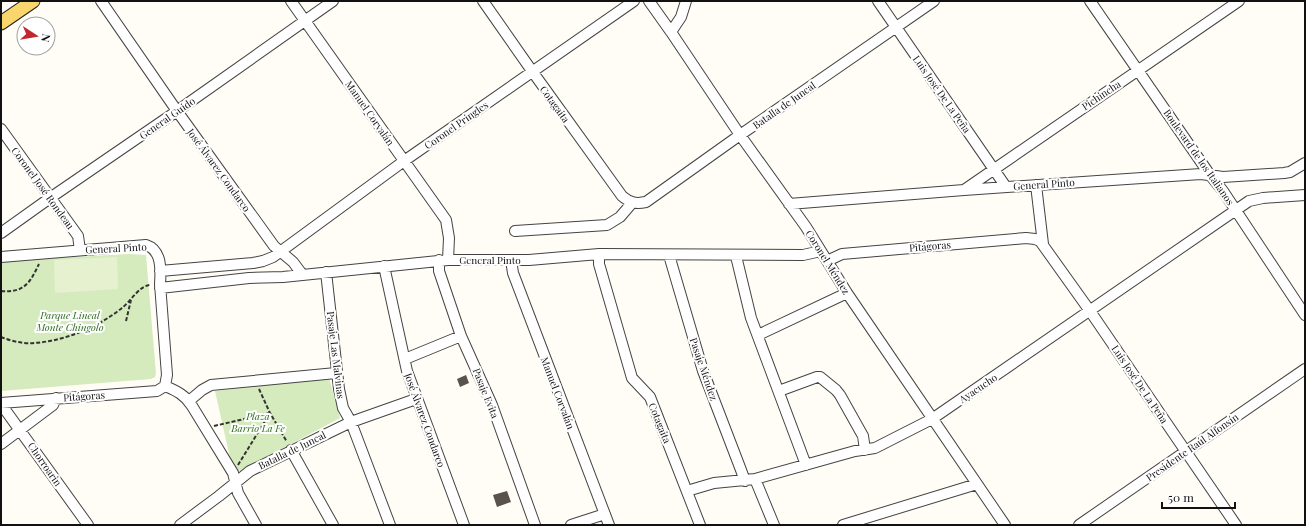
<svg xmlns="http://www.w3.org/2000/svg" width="1306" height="526" font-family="'Playfair Display',serif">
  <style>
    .green { fill: #d5ebbd }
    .pitch { fill: #e6f2cf }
    .building { fill: #5a524d }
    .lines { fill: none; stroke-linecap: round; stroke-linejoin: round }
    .minor-casing { stroke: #444; stroke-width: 12 }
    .major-casing { stroke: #222; stroke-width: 15 }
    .path { stroke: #333; stroke-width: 2; stroke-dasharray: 4 2; stroke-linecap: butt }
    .minor { stroke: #fff; stroke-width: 10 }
    .major { stroke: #f9d66b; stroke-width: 13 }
    .labels { text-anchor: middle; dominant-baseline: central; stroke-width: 4; stroke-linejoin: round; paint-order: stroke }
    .street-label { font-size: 10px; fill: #111; stroke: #fff }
    .park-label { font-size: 10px; font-style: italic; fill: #2f6b1f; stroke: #fff }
  </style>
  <rect width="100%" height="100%" fill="#fffdf5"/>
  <path class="green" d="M 129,254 L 146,255 L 156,374 L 155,377 L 151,379 L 1,391 L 1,261 Z
    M 329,378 L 340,418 L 240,471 L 232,467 L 215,391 Z"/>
  <path class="pitch" d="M 117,257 L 118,289 L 55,293 L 54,260 Z"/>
  <path class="building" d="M 466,375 L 469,383 L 460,387 L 457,379 Z
    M 507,491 L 511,502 L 497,507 L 493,495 Z"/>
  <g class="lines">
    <defs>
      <path id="minor" d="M 101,1 L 177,111 L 274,246 L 293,262 L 302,274
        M 291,1 L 446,220 L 449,238 L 448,260
        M 483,1 L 532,71 L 622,196 C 630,203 636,204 646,202 L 740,135 L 934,1
        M 649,1 L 671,32 L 740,135 L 806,227 L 847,293 L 1005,525
        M 878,1 L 1006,187
        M 1090,1 L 1210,175 L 1223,191 L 1305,315
        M 671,32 L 681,17 L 686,1
        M 1,129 L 78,236 L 80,250
        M 1036,185 L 1043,244
        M 964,190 L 1239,1
        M 789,204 L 964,190 L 1201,174 L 1223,177 L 1284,173 L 1290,172 L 1305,163
        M 515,231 L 607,225 L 620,217 L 632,203
        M 1,233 L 50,198 L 177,111 L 333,1
        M 599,254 L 599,264 L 632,378 L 650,397 L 700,525
        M 669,255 L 703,371 L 741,470 L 745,481
        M 736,256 L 751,318 L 806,465
        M 1,257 L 146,245 C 162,250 161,270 160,284 L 167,375 L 165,386
        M 439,260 L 439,271 L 461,336 L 492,405 L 535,525
        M 511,260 L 513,273 L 609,525
        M 827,261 L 842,254 L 1026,238 L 1035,239 L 1040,241 L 1090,311 L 1236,525
        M 384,266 L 407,371 L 464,525
        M 160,271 L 253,263 L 263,261 L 273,257 L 404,161 L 634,1
        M 326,272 L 339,389 L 343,408 L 351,422 L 390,525
        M 160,288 L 249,278 L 283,277 L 448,260 L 529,260 L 599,254 L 803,255 L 821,251
        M 758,335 L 847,293
        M 405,359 L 461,336
        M 165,386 C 177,391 185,395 192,406 L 233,473 L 238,493 L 256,525
        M 779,391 L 817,377 L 820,377 L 836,390 L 840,395 L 863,436 L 865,450
        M 189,401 L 202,390 L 211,385 L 336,373
        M 1,403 L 157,391 L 165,386
        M 1,404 L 88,525
        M 1,444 L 53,405 L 56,398
        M 291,450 L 333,525
        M 755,479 L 774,525
        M 687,491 L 714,483 L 755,479 L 855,451 L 875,448 L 932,419 L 1249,201 L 1263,198 L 1305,195
        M 180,525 L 219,496 L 250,471 L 351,422 L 416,399
        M 571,525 L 605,514
        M 843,525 L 977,484
        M 1079,525 L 1305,369"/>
      <path id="major" d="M 1,23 L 33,1"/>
    </defs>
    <use href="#minor" class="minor-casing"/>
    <use href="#major" class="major-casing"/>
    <path class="path" d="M 1,291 C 24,293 30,283 39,264
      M 126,321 L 131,300
      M 1,337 C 11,341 23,344 34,343 C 65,341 98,327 122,308 C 131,301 139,286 150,285
      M 259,389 L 270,413 L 287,442
      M 214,426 L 270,413
      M 238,465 L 270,413"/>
    <use href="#minor" class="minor"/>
    <use href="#major" class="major"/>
  </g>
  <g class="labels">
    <g class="street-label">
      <text transform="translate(942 94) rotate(55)">Luis José De La Peña</text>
      <text transform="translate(1101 95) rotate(-34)">Pichincha</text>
      <text transform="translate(555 104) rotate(54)">Cotagaita</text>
      <text transform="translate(784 105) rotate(-35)">Batalla de Juncal</text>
      <text transform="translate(370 113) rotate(55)">Manuel Corvalán</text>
      <text transform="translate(167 118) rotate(-35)">General Guido</text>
      <text transform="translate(456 125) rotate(-35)">Coronel Pringles</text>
      <text transform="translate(1199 157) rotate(55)">Boulevard de los Italianos</text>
      <text transform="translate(219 170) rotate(54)">José Álvarez Condarco</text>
      <text transform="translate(1044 184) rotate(-4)">General Pinto</text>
      <text transform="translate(43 188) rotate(54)">Coronel José Rondeau</text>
      <text transform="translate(930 246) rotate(-5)">Pitágoras</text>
      <text transform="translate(116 248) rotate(-3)">General Pinto</text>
      <text x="490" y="260">General Pinto</text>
      <text transform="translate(828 262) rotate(58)">Coronel Méndez</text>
      <text transform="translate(336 355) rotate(83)">Pasaje Las Malvinas</text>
      <text transform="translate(704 369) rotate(71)">Pasaje Méndez</text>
      <text transform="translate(1140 384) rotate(56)">Luis José De La Peña</text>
      <text transform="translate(978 388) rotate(-34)">Ayacucho</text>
      <text transform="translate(486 393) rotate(68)">Pasaje Evita</text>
      <text transform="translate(558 393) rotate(69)">Manuel Corvalán</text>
      <text transform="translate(84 396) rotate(-4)">Pitágoras</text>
      <text transform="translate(425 420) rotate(70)">José Álvarez Condarco</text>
      <text transform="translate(660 423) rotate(68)">Cotagaita</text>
      <text transform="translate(1192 447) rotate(-35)">Presidente Raúl Alfonsín</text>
      <text transform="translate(292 450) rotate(-26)">Batalla de Juncal</text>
      <text transform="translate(45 464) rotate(55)">Chorroarin</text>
    </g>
    <g class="park-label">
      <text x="70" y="315">Parque Lineal<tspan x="70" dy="12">Monte Chingolo</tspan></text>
      <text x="258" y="416">Plaza<tspan x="258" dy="12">Barrio La Fe</tspan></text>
    </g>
  </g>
  <rect width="1306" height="526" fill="none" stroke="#111111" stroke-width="4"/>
  <g transform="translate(36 36) rotate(102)"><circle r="19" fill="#ffffff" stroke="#a0a0a0"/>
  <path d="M0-3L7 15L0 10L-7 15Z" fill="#c4262e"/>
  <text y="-6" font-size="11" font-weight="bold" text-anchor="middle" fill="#111111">N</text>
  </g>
  <path d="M1162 502v6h73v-6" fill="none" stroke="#111111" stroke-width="2"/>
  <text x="1168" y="502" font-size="12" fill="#111111" stroke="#ffffff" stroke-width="3" paint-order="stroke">50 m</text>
</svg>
